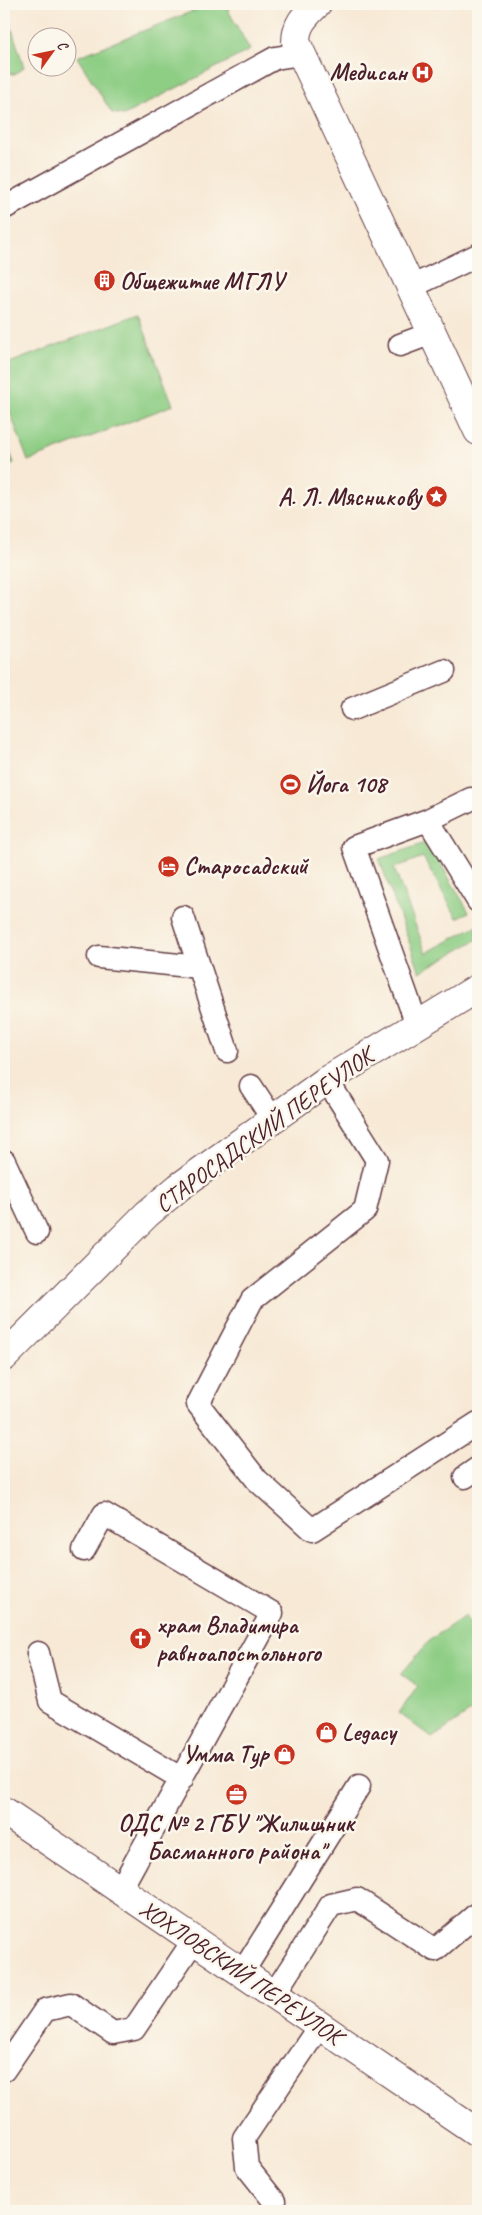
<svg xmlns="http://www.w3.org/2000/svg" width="482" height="2215" font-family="Caveat,sans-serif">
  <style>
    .green { fill: #8dcd84; stroke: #6c7658 }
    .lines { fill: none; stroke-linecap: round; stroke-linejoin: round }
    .service-casing { stroke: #643d44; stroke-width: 25 }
    .minor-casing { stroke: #643d44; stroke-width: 30 }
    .service { stroke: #fff; stroke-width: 22 }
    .minor { stroke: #fff; stroke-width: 28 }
    .labels { text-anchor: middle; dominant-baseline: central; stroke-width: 5; stroke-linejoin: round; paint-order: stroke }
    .poi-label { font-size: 24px; font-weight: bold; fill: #4a1f2b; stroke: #fbf7ec; text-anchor: start }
    .street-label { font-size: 24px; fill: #4a1f2b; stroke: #fbf7ec }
  </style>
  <rect width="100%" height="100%" fill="#fbf7ec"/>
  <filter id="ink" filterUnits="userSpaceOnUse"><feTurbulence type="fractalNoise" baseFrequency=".02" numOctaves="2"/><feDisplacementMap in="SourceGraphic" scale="10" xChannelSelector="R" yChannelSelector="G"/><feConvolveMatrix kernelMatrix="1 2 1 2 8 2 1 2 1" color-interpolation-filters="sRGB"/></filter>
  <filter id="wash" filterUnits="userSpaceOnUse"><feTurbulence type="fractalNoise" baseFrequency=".0096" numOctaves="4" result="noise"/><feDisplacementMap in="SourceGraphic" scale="20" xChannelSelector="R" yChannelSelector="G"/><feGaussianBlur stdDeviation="1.12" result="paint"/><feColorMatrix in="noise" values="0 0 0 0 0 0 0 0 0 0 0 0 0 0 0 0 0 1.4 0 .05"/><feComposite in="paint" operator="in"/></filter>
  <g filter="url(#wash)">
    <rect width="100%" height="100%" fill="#f7e9d5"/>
    <path class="green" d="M 4,4 L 24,67 L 15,74 L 4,73 Z
      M 211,4 L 230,4 L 228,10 L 250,50 L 124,115 L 112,113 L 77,57 Z
      M 138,314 L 173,405 L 28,461 L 4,396 L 4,365 Z
      M 4,437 L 14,463 L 4,467 Z
      M 428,842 L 469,912 L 457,918 L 423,857 L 394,868 L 426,953 L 476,926 L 478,939 L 420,972 L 379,859 Z
      M 465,1616 L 478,1636 L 478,1707 L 432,1738 L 399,1713 L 418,1686 L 401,1674 L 431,1639 Z"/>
  </g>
  <g filter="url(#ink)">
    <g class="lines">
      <defs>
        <path id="service" d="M 4,208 L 275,58 L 301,54
          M 411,287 L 478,255
          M 400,345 L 432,333
          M 352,709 L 444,671
          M 428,820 L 471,799
          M 183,917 L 227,1051
          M 99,957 L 199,967
          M 417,1025 L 354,847 L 428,820 L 478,901
          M 327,1080 L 377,1160 L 365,1210 L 252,1300 L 198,1404 L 257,1480 L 312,1530 L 478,1423
          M 251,1086 L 272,1118
          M 4,1161 L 37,1232
          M 465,1477 L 478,1468
          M 84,1550 L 104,1514 L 272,1613 L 120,1890
          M 38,1653 L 50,1701 L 182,1779
          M 242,1973 L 359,1786
          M 274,1994 L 331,1905 L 357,1899 L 435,1950 L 478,1913
          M 4,2070 L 45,2010 L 71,2004 L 113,2033 L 134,2029 L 194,1940
          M 274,2201 L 247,2167 L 244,2138 L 320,2025"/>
        <path id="minor" d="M 317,4 C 305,16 296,24 296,42 L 478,431
          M 4,1357 L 147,1214 L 179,1187 L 327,1080 L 478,988
          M 4,1811 L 478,2133"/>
      </defs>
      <use href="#service" class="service-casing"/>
      <use href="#minor" class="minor-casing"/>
      <use href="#service" class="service"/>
      <use href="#minor" class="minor"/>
    </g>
  </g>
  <defs>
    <symbol id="hospital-disc" viewBox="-11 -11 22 22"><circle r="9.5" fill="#c8321e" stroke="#fbf7ec"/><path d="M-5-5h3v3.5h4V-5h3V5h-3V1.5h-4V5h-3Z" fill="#fff"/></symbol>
    <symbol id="building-disc" viewBox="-11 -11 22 22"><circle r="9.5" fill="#c8321e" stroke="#fbf7ec"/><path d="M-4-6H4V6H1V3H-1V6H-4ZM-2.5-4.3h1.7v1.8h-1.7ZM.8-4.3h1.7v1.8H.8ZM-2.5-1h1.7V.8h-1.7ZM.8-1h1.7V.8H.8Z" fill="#fff"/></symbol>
    <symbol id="sight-disc" viewBox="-11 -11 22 22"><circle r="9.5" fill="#c8321e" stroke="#fbf7ec"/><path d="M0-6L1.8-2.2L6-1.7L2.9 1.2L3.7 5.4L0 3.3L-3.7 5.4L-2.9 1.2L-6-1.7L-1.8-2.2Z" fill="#fff"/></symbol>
    <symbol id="stadium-disc" viewBox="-11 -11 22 22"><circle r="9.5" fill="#c8321e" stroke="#fbf7ec"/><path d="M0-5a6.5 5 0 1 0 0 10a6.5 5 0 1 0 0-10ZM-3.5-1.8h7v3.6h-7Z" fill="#fff"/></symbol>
    <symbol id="hotel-disc" viewBox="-11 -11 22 22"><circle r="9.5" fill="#c8321e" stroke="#fbf7ec"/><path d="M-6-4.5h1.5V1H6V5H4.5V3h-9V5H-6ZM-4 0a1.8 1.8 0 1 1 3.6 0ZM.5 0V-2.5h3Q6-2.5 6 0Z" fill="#fff"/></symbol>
    <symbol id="church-disc" viewBox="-11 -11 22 22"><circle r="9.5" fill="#c8321e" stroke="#fbf7ec"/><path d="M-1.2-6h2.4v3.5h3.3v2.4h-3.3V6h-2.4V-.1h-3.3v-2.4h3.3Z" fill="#fff"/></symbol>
    <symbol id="shop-disc" viewBox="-11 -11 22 22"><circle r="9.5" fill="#c8321e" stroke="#fbf7ec"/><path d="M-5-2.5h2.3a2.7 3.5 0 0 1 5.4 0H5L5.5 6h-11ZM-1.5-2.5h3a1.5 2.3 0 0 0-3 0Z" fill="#fff"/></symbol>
    <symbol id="office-disc" viewBox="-11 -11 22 22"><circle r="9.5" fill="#c8321e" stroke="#fbf7ec"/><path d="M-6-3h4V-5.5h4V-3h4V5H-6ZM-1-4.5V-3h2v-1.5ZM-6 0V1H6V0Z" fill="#fff"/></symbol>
  </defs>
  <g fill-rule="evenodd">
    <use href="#hospital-disc" x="410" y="60" width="25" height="25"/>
    <use href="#building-disc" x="92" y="268" width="25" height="25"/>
    <use href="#sight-disc" x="424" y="484" width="25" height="25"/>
    <use href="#stadium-disc" x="278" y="772" width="25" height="25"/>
    <use href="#hotel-disc" x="156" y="854" width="25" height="25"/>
    <use href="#church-disc" x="128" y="1626" width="25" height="25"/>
    <use href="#shop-disc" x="314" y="1720" width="25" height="25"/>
    <use href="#shop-disc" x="272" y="1742" width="25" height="25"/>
    <use href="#office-disc" x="224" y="1782" width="25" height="25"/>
  </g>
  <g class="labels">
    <g class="poi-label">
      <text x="407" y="72" text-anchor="end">Медисан</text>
      <text x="120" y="281">Общежитие МГЛУ</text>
      <text x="421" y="497" text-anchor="end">А. Л. Мясникову</text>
      <text x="306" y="784">Йога 108</text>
      <text x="184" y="866">Старосадский</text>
      <text x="157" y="1625">храм Владимира<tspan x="157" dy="28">равноапостольного</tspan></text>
      <text x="342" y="1732">Legacy</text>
      <text x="269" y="1754" text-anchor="end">Умма Тур</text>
      <text x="236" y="1823" text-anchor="middle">ОДС № 2 ГБУ "Жилищник<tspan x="236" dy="28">Басманного района"</tspan></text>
    </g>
    <g class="street-label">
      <text transform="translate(264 1130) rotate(-36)">СТАРОСАДСКИЙ ПЕРЕУЛОК</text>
      <text transform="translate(241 1972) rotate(34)">ХОХЛОВСКИЙ ПЕРЕУЛОК</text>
    </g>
  </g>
  <rect width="482" height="2215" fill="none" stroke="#fbf7ec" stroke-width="20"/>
  <g transform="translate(52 52) rotate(57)"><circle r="24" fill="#fbf7ec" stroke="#b4a19f"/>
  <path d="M0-4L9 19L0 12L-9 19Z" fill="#c8321e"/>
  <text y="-8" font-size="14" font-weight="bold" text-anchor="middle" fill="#4a1f2b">С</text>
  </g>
</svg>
